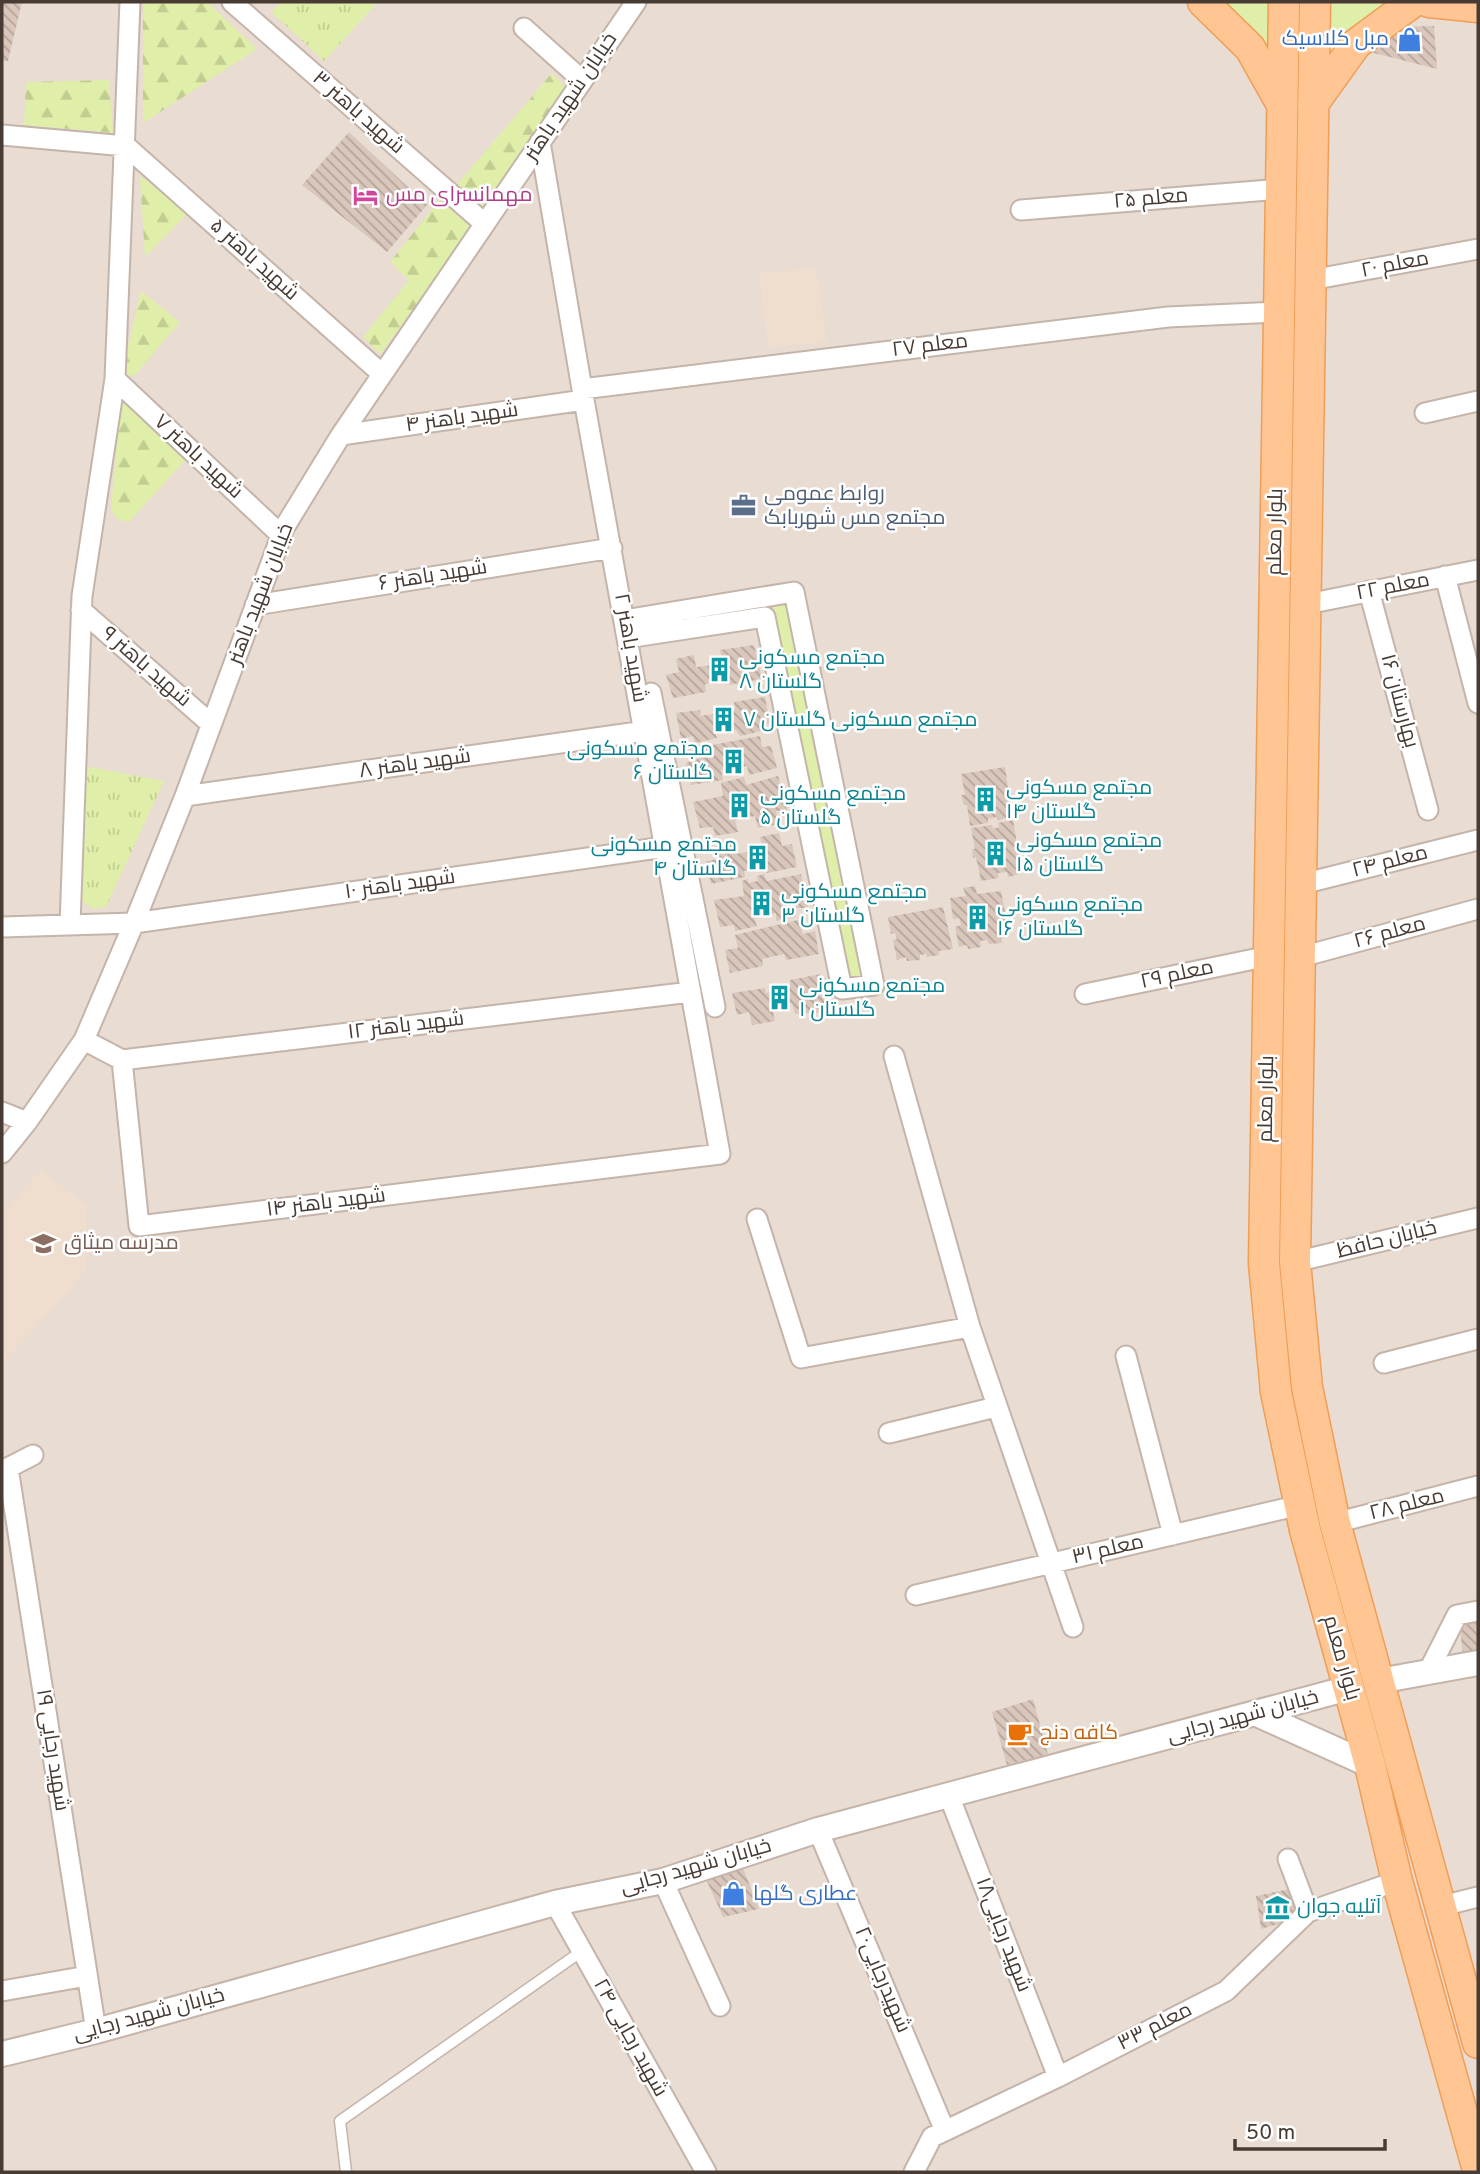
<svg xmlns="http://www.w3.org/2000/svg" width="1480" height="2174" font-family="Overpass,Cairo,sans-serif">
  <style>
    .residential { fill: #e9dcd2 }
    .education { fill: #efddcd }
    .grass { fill: #dfeea8 }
    .forest { fill: url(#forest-firs) }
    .park { fill: url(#park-tufts) }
    .building { fill: url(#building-back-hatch) }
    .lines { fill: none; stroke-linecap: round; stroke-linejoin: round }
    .service-casing { stroke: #c4b4a9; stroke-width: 13 }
    .minor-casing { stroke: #c4b4a9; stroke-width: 23 }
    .tertiary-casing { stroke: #c4b4a9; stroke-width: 28 }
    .primary-casing { stroke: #f19d56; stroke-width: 33 }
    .service { stroke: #fff; stroke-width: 10 }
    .minor { stroke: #fff; stroke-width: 19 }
    .tertiary { stroke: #fff; stroke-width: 24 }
    .primary { stroke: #ffc693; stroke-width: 30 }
    .labels { text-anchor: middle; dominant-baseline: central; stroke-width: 5; stroke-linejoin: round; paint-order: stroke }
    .shop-label { font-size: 21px; fill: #366cbe; stroke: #fff; text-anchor: end }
    .street-label { font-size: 21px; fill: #473b33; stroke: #fff }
    .hotel-label { font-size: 21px; fill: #b23c85; stroke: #fff; text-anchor: start }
    .service-label { font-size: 21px; fill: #4e5e75; stroke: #fff; text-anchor: start }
    .culture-label { font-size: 21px; fill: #0d838f; stroke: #fff; text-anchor: start }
    .education-label { font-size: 21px; fill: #785e54; stroke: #fff; text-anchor: start }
    .food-label { font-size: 21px; fill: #c56008; stroke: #fff; text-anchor: start }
  </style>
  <defs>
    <pattern id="forest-firs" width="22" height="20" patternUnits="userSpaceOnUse" patternTransform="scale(1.75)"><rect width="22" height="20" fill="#dfeea8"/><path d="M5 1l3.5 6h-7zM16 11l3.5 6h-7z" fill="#c1cd91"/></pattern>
    <pattern id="park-tufts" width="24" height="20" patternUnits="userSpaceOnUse" patternTransform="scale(1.75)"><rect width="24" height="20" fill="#dfeea8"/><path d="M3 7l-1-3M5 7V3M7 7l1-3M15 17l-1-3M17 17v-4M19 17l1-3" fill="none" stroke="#c1cd91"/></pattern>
    <pattern id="building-back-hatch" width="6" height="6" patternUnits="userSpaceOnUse" patternTransform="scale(1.75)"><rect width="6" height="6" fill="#dac7bc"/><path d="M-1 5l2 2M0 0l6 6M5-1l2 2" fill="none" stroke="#b3a399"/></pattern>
  </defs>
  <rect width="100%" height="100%" fill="#f4ece4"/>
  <path class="residential" d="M 2,2 L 1478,2 L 1478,2172 L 2,2172 Z"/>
  <path class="education" d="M 816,268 L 827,342 L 768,347 L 759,273 Z
    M 41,1169 L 86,1205 L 86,1271 L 2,1364 L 2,1215 Z"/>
  <path class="grass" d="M 1207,2 L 1281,2 L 1281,99 Z
    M 1317,2 L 1411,2 L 1315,98 Z
    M 793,595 L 871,982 L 844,986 L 764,599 Z"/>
  <path class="forest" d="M 143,2 L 207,2 L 257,49 L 143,123 Z
    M 552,73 L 568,90 L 484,208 L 455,187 Z
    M 109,80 L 113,133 L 24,125 L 26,82 Z
    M 140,176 L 188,213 L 145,257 Z
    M 442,197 L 473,229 L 380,354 L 363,337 L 409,280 L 390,262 Z
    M 141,291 L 180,322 L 134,376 L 125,374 L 123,368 Z
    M 121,397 L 187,458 L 129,522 L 118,520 L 111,510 Z"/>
  <path class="park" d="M 281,2 L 378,2 L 324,61 L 271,12 Z
    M 84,766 L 164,781 L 106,907 L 94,909 L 82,901 Z"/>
  <path class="building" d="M 2,2 L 22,2 L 8,61 L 2,61 Z
    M 1434,26 L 1437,69 L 1370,52 L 1394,27 Z
    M 349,132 L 427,205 L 387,252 L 302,185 Z
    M 754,645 L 762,679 L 729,685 L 728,680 L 705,684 L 706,692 L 673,698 L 666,675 L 679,672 L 676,659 L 694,655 L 696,667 L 723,664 L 720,650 Z
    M 765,697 L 770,723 L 760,724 L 761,731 L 740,736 L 736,730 L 715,733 L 717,738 L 695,743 L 693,736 L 681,739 L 676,713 L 700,710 L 701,716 L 735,710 L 734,702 Z
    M 760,736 L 762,747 L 771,746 L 777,768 L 749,775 L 747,766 L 721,770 L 723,780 L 691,785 L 686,763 L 698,759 L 696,748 Z
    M 1005,767 L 1012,817 L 998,820 L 997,817 L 988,819 L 988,823 L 970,826 L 967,805 L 964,805 L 961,795 L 965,795 L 961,774 Z
    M 778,776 L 787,810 L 776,811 L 779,824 L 758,828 L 755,816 L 735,820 L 738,832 L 715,836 L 713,827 L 700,828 L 693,802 L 723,796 L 721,783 L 744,777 L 746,785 Z
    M 1013,820 L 1022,873 L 1008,877 L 1007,872 L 998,873 L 998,878 L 981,881 L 976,857 L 973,858 L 972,849 L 975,849 L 971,828 L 992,825 L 993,829 L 999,827 L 998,823 Z
    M 779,833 L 782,846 L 792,844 L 797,867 L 767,873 L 766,866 L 744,871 L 745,877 L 711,884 L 706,861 L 720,859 L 716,846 L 734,842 L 737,854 L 763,849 L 760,837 Z
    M 764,874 L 767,881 L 801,874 L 808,908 L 794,908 L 796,917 L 776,921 L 776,913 L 754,918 L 757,926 L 735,931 L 734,925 L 720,927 L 714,900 L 744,896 L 742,881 L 748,879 L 748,883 L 758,881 L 757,876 Z
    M 975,886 L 977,894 L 1001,891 L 1005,912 L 1000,912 L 1001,918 L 1006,917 L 1009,937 L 1001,938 L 1002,943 L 989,944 L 987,940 L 980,941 L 981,947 L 968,949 L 967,945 L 959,947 L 955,927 L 961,925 L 959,918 L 953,919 L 950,898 L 966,896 L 963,888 Z
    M 943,907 L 953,949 L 939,951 L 939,955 L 927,957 L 926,954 L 920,955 L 920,960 L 907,961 L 906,957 L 897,960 L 893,940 L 897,939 L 895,933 L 891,934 L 888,917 Z
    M 798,920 L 803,934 L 815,931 L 819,954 L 786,960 L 784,954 L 762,959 L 763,966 L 730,973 L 725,950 L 738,948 L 735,935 Z
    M 821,974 L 828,1012 L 795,1014 L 792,1003 L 772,1007 L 775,1021 L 752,1025 L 749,1012 L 737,1015 L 732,993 L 765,988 L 766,993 L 790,988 L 790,980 Z
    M 1476,1620 L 1478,1628 L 1478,1655 L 1463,1659 L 1460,1627 Z
    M 1033,1699 L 1048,1754 L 1007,1765 L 992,1712 Z
    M 743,1868 L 759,1909 L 723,1917 L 706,1879 Z
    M 1290,1889 L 1299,1918 L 1261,1929 L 1256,1896 Z"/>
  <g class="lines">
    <defs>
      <path id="service" d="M 346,2172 L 340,2121 L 582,1951"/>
      <path id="minor" d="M 232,2 L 485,224
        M 524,28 L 582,80
        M 2,135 L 126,146 L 382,374
        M 1021,210 L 1281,189
        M 1311,280 L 1478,249
        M 115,379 L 281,535
        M 582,389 L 1168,317 L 1279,312
        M 1425,413 L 1478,401
        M 341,435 L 584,400
        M 1445,576 L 1478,703
        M 1369,591 L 1428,810
        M 1307,604 L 1478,570
        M 255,605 L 612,548
        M 81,610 L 211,724
        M 624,620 L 794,592 L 874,985 L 842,989 L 765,617 L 627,638
        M 651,693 L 715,1007
        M 185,796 L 645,731
        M 1302,884 L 1478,840
        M 70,925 L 82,596 L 115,379 L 130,2
        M 2,927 L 134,923 L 665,847
        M 1301,957 L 1478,909
        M 1085,994 L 1269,956
        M 84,1040 L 122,1060 L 139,1226 L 720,1154 L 582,389 L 540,142
        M 894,1056 L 970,1327 L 1073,1627
        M 122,1060 L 691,992
        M 2,1112 L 27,1122
        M 2,1153 L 27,1122 L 84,1040 L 134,923 L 185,796 L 284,528 L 341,435 L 636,2
        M 757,1219 L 801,1358 L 970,1327
        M 1295,1262 L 1478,1218
        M 1126,1356 L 1173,1535
        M 1384,1363 L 1478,1339
        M 889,1433 L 996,1407
        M 8,1468 L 96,2031
        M 2,1471 L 33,1455
        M 1335,1523 L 1478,1486
        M 916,1595 L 1300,1505
        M 1428,1672 L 1457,1615 L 1478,1611
        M 948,1793 L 1058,2077
        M 818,1830 L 945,2131
        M 1288,1859 L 1308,1912
        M 663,1881 L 720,2006
        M 555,1903 L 706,2172
        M 1442,1906 L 1478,1897
        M 2,1991 L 87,1976
        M 914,2172 L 932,2137 L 1058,2077 L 1226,1991 L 1308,1912 L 1397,1881"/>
      <path id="tertiary" d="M 1379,1681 L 1478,1663
        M 1257,1714 L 1370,1765
        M 2,2054 L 96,2031 L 555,1903 L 663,1881 L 818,1830 L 1349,1688"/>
      <path id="primary" d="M 1203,2 L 1250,48 L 1281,103
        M 1284,2 L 1264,1263 L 1276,1392 L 1305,1530 L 1370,1765 L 1397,1881 L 1478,2170
        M 1315,2 L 1295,1262 L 1307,1387 L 1335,1523 L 1478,2043
        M 1429,2 L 1478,7
        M 1313,104 L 1356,44 L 1413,2"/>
    </defs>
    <use href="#service" class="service-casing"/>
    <use href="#minor" class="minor-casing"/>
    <use href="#tertiary" class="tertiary-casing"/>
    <use href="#primary" class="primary-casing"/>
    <use href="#service" class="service"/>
    <use href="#minor" class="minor"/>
    <use href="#tertiary" class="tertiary"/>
    <use href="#primary" class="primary"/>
  </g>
  <defs>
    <symbol id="shop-bare" viewBox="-9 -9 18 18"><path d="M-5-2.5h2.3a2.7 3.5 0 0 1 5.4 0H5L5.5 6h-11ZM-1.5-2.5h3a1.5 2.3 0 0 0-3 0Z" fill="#3f7fe0" stroke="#fff" stroke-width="2.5" paint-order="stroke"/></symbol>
    <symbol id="hotel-bare" viewBox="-9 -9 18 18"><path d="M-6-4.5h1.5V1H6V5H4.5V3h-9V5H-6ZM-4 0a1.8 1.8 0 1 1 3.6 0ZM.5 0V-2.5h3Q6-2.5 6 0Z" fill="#d1479c" stroke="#fff" stroke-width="2.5" paint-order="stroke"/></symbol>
    <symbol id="office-bare" viewBox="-9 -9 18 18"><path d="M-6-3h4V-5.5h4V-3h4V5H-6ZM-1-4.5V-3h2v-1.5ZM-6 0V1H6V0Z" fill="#5c6f8a" stroke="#fff" stroke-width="2.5" paint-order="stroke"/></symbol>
    <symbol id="building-bare" viewBox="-9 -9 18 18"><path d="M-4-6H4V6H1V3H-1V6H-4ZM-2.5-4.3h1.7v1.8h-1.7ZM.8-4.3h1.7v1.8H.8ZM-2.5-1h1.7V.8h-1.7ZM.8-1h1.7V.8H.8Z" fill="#0f9aa8" stroke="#fff" stroke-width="2.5" paint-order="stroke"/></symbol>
    <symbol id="school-bare" viewBox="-9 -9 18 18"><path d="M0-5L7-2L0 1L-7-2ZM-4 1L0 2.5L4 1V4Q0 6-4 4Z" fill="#8d6e63" stroke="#fff" stroke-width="2.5" paint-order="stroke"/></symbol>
    <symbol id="cafe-bare" viewBox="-9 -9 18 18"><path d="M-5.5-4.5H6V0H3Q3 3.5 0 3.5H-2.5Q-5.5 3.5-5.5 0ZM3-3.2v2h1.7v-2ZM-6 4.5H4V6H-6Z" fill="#e8710a" stroke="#fff" stroke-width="2.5" paint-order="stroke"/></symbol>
    <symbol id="museum-bare" viewBox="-9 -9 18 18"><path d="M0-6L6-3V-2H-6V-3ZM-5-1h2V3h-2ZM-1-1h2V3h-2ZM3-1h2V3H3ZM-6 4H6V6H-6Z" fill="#0f9aa8" stroke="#fff" stroke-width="2.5" paint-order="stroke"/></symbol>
  </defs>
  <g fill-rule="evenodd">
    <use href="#shop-bare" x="1392" y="22" width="35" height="35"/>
    <use href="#hotel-bare" x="348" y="178" width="35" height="35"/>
    <use href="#office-bare" x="726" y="488" width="35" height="35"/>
    <use href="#building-bare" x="702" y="652" width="35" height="35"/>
    <use href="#building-bare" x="706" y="702" width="35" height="35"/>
    <use href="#building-bare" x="716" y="744" width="35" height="35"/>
    <use href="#building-bare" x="968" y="782" width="35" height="35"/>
    <use href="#building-bare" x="722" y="788" width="35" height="35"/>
    <use href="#building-bare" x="978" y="836" width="35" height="35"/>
    <use href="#building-bare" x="740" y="840" width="35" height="35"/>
    <use href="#building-bare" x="744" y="886" width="35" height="35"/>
    <use href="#building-bare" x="960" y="900" width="35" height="35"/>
    <use href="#building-bare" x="762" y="980" width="35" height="35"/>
    <use href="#school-bare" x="26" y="1226" width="35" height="35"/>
    <use href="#cafe-bare" x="1002" y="1716" width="35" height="35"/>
    <use href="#shop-bare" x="716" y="1876" width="35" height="35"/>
    <use href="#museum-bare" x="1260" y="1890" width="35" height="35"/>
  </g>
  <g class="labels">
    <g class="shop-label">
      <text x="1389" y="39">مبل کلاسیک</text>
      <text x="753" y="1894" text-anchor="start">عطاری گلها</text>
    </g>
    <g class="street-label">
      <text transform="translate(571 97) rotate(-56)">خیابان شهید باهنر</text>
      <text transform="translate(358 113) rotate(41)">شهید باهنر ۳</text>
      <text transform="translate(1151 199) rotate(-5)">معلم ۲۵</text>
      <text transform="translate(254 260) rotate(42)">شهید باهنر ۵</text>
      <text transform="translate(1395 265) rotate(-11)">معلم ۲۰</text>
      <text transform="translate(930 346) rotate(-7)">معلم ۲۷</text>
      <text transform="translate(462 418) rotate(-8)">شهید باهنر ۴</text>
      <text transform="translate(198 457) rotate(43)">شهید باهنر ۷</text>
      <text transform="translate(1276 532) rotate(-89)">بلوار معلم</text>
      <text transform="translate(433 576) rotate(-9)">شهید باهنر ۶</text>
      <text transform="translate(1393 587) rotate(-11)">معلم ۲۲</text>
      <text transform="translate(261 594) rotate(-69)">خیابان شهید باهنر</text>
      <text transform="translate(630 648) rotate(80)">شهید باهنر ۲</text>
      <text transform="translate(146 667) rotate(41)">شهید باهنر ۹</text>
      <text transform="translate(1399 701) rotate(75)">بهارستان ۱۶</text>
      <text transform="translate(415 764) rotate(-8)">شهید باهنر ۸</text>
      <text transform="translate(1390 862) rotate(-14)">معلم ۲۴</text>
      <text transform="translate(400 885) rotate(-8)">شهید باهنر ۱۰</text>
      <text transform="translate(1390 933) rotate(-15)">معلم ۲۶</text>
      <text transform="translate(1177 975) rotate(-12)">معلم ۲۹</text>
      <text transform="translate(406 1026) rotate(-7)">شهید باهنر ۱۲</text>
      <text transform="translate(1267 1099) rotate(-89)">بلوار معلم</text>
      <text transform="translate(326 1203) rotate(-7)">شهید باهنر ۱۴</text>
      <text transform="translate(1387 1240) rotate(-14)">خیابان حافظ</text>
      <text transform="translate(1407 1505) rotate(-14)">معلم ۲۸</text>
      <text transform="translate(1108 1550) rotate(-13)">معلم ۳۱</text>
      <text transform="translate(1341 1658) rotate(74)">بلوار معلم</text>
      <text transform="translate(1243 1717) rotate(-15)">خیابان شهید رجایی</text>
      <text transform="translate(52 1750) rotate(81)">شهید رجایی ۱۹</text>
      <text transform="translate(696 1867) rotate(-16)">خیابان شهید رجایی</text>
      <text transform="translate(1003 1935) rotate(69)">شهید رجایی۱۸</text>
      <text transform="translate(882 1980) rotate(67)">شهیدرجایی۲۰</text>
      <text transform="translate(149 2015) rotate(-15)">خیابان شهید رجایی</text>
      <text transform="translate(1155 2027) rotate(-27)">معلم ۳۳</text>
      <text transform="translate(630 2038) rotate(61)">شهید رجایی ۲۴</text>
    </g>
    <g class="hotel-label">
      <text x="386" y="195">مهمانسرای مس</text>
    </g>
    <g class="service-label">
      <text x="764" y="494">روابط عمومی<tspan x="764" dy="24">مجتمع مس شهربابک</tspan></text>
    </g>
    <g class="culture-label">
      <text x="739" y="658">مجتمع مسکونی<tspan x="739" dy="24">گلستان ۸</tspan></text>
      <text x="743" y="720">مجتمع مسکونی گلستان ۷</text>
      <text x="713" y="749" text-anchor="end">مجتمع مسکونی<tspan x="713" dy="24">گلستان ۶</tspan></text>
      <text x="1006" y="788">مجتمع مسکونی<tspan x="1006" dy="24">گلستان ۱۴</tspan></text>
      <text x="760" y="794">مجتمع مسکونی<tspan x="760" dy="24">گلستان ۵</tspan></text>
      <text x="1016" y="841">مجتمع مسکونی<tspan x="1016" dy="24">گلستان ۱۵</tspan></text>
      <text x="737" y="845" text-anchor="end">مجتمع مسکونی<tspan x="737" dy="24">گلستان ۴</tspan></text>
      <text x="781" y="892">مجتمع مسکونی<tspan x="781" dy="24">گلستان ۳</tspan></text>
      <text x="997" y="905">مجتمع مسکونی<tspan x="997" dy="24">گلستان ۱۶</tspan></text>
      <text x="799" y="986">مجتمع مسکونی<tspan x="799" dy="24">گلستان ۱</tspan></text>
      <text x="1297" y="1907">آتلیه جوان</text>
    </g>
    <g class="education-label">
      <text x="64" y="1243">مدرسه میثاق</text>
    </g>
    <g class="food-label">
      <text x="1040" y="1733">کافه دنج</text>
    </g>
  </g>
  <rect width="1480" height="2174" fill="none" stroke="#473b33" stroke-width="7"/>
  <path d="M1235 2139v10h150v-10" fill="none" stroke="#473b33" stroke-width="3.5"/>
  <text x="1246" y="2139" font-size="21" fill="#473b33" stroke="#ffffff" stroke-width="5" paint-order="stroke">50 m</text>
</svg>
